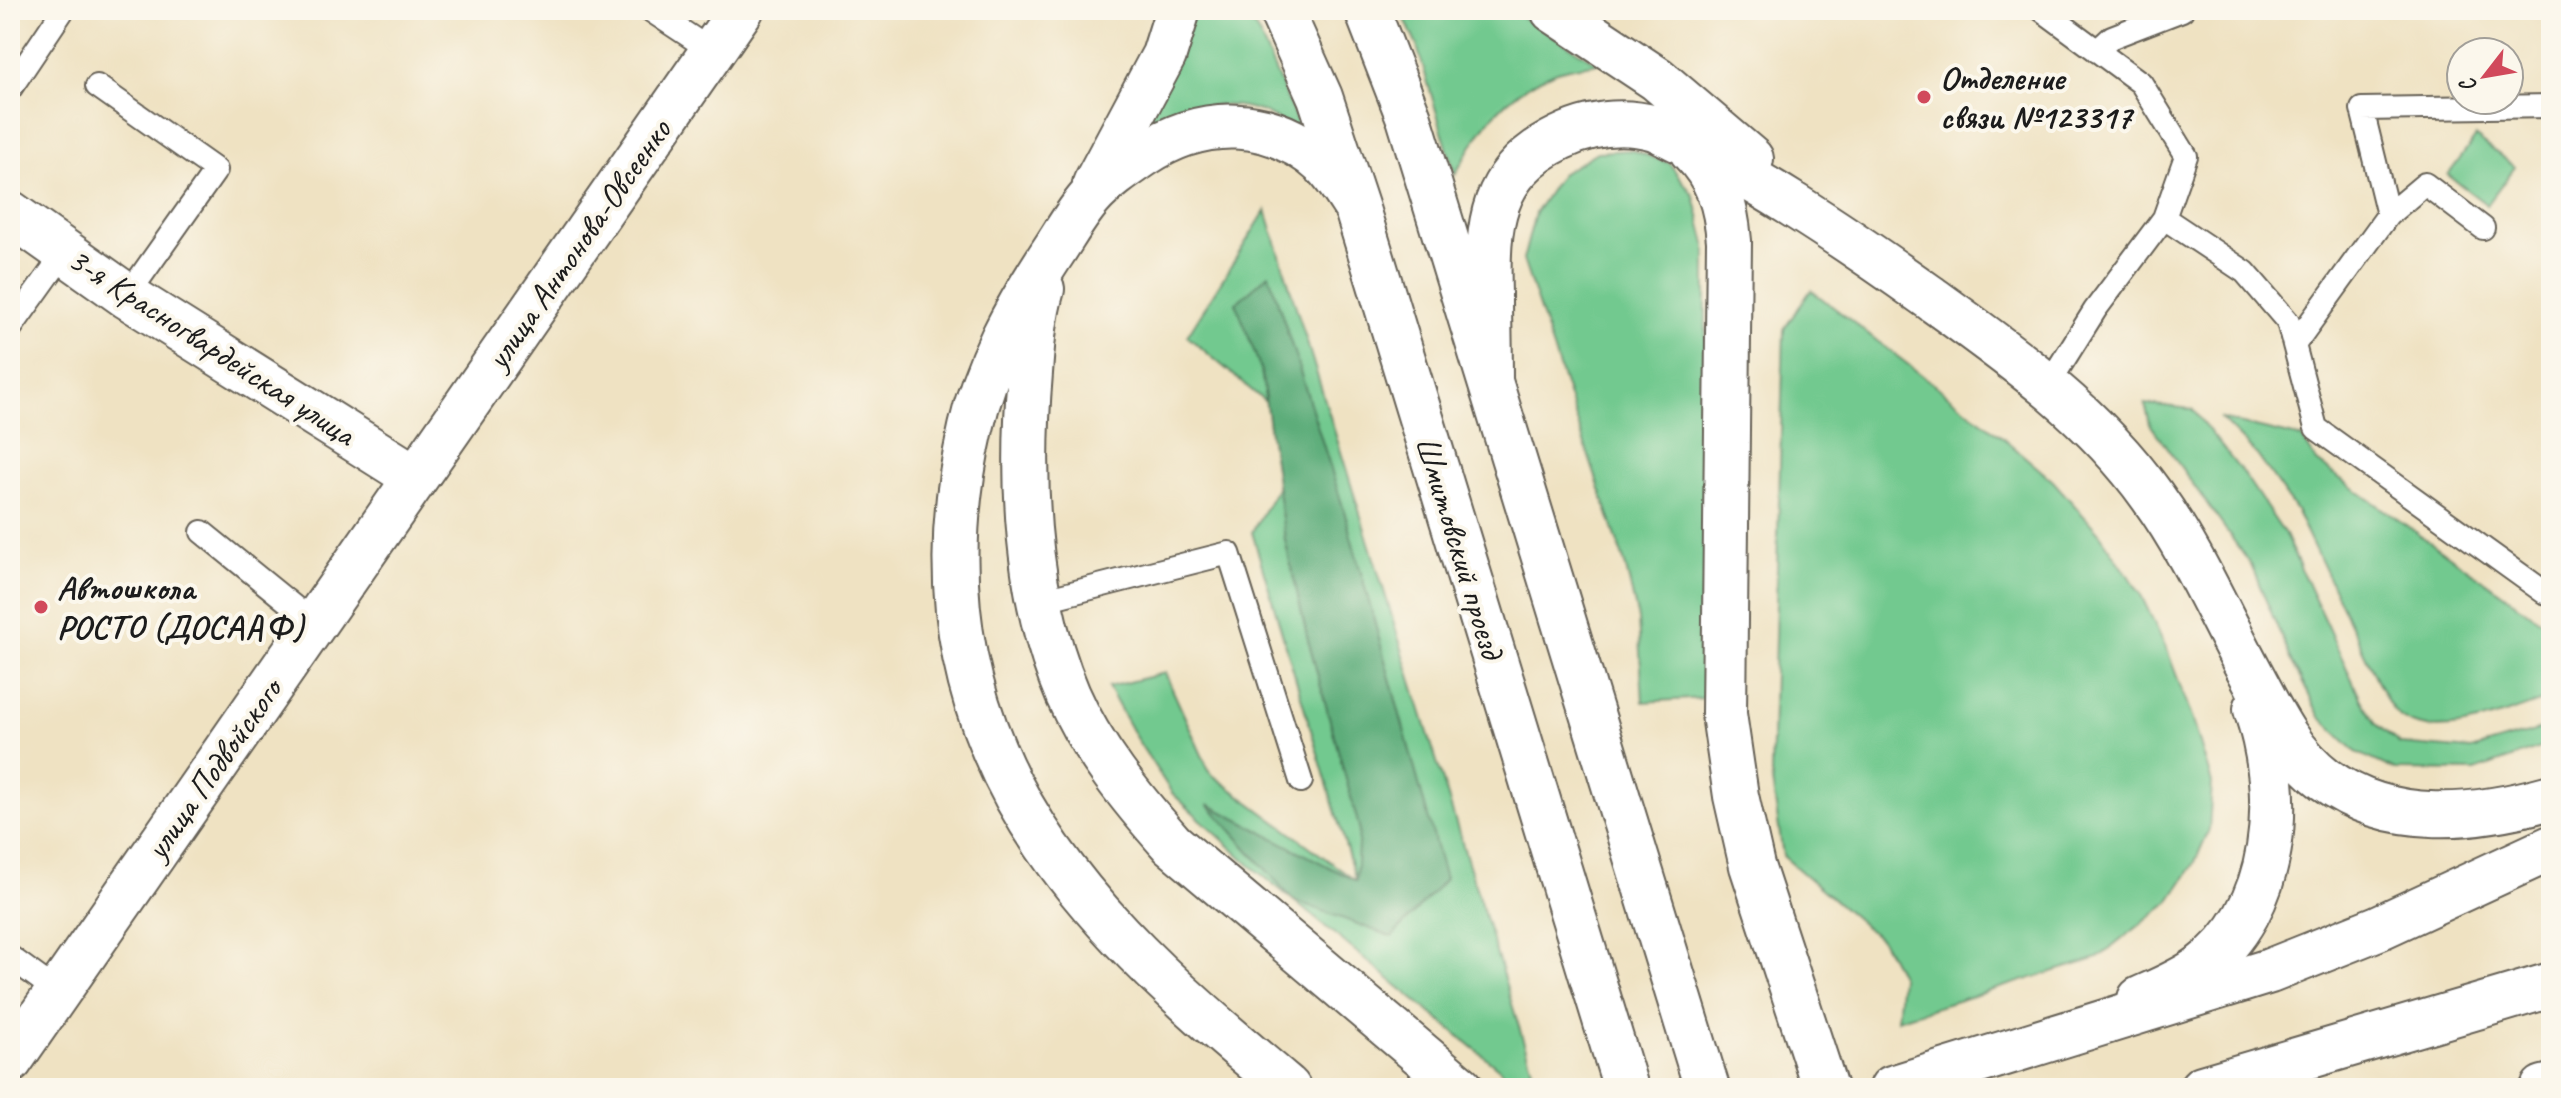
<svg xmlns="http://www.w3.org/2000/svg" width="2561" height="1098" font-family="Caveat,sans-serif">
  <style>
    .green { fill: #72c98f; stroke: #477256; stroke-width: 2 }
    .forest { fill: #5dad7a; stroke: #3c644b; stroke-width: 2 }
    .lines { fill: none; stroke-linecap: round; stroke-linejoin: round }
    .service-casing { stroke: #666156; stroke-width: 26 }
    .minor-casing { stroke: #666156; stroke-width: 48 }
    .tertiary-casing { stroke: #666156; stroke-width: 48 }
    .secondary-casing { stroke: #666156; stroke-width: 48 }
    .primary-casing { stroke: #666156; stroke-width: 48 }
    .service { stroke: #fff; stroke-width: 22 }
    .minor { stroke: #fff; stroke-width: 44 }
    .tertiary { stroke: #fff; stroke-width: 44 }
    .secondary { stroke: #fff; stroke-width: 44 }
    .primary { stroke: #fff; stroke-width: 44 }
    .poi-dot { fill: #d1495b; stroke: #fbf7ec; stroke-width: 3 }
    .labels { text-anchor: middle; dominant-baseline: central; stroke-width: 8; stroke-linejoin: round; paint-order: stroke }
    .poi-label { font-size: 34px; font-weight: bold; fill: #1c1c1c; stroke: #fbf7ec; text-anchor: start }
    .street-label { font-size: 34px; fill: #1c1c1c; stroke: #fbf7ec }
  </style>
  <rect width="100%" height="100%" fill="#fbf7ec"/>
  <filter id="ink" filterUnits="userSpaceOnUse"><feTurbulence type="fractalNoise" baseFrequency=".0125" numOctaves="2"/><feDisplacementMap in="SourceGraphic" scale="16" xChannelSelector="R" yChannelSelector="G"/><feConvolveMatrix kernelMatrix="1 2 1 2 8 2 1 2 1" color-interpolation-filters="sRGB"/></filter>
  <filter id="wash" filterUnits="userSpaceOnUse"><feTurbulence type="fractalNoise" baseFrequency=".006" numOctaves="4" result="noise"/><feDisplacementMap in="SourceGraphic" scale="32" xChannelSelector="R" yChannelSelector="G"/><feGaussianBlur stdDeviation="1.8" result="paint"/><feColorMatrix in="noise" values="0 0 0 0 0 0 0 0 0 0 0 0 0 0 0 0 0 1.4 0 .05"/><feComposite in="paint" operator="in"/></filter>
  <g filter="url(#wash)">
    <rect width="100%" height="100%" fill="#efe2c2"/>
    <path class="green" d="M 1191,10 L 1243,10 L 1260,36 L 1303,136 C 1291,129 1278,119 1265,113 C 1221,95 1175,112 1133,128 Z
      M 1401,10 L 1510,10 L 1598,63 C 1584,66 1568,67 1555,72 C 1502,94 1481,127 1455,175 L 1417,46 Z
      M 2476,137 L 2515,167 L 2487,205 L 2448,175 Z
      M 1631,150 L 1669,163 L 1694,196 L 1706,244 L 1705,698 L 1643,702 L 1638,619 L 1625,564 L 1523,260 L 1535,213 L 1561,174 L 1597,152 Z
      M 1266,210 L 1538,1088 L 1511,1088 L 1503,1072 L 1250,865 L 1172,793 L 1136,738 L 1108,687 L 1165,673 L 1210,773 L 1356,881 L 1252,532 L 1306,436 L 1187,336 Z
      M 1811,290 L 2001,436 L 2053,481 L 2100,534 L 2140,593 L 2167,650 L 2192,717 L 2212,783 L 2209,830 L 2194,864 L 2169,902 L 2098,958 L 1897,1019 L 1901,977 L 1882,941 L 1783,856 L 1771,774 L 1784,329 Z
      M 2145,404 L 2192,409 L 2248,480 L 2285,535 L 2361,699 L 2376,724 L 2400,744 L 2471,750 L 2551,726 L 2551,744 L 2475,771 L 2395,770 L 2356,752 L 2320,717 L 2293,664 L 2251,565 L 2150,424 Z
      M 2221,419 L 2302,438 L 2317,462 L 2548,626 L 2551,625 L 2551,698 C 2511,711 2432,748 2396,713 C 2389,706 2385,695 2380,686 L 2297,512 L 2257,455 Z"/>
    <path class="forest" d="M 1269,274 L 1343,507 L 1445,879 L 1392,937 L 1293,900 L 1208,804 L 1356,881 L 1359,827 L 1307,636 L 1285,540 L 1261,370 L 1236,303 Z"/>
  </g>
  <g filter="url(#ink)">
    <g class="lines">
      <defs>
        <path id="service" d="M 650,10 L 712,51
          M 2042,10 L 2141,83 L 2186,156 L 2164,218 L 2095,310 L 2048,385
          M 2097,51 L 2112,37 L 2182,10
          M 97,86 L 216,170 L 127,296
          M 10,89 L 63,10
          M 2388,215 L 2425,184 L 2483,228
          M 2164,218 L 2245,272 L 2288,322 L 2316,428 L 2544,592 L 2551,594
          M 10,329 L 65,252
          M 2294,345 L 2388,215 L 2362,109 L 2551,106
          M 202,532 L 314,623
          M 1040,601 L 1229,553 L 1301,781
          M 10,957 L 58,992"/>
        <path id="minor" d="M 10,213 L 127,296 L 415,477"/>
        <path id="tertiary" d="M 10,1061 L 741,10"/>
        <path id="secondary" d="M 1281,10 L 1320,97 L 1357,209 L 1626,1088
          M 1367,10 L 1409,118 L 1707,1088
          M 1553,10 L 1657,79 L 1751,159
          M 1692,151 C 1718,177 1726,205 1729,241 L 1724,714 L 1736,796 L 1752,866 L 1825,1088
          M 1095,184 L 1164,55 L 1178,10
          M 1042,289 C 1034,316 1032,345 1030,373 C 1021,479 1025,595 1068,695 C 1092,750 1132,799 1172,844 L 1461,1088
          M 1490,380 C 1490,351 1489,323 1489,294 C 1487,225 1490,172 1560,138 C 1591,123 1622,119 1655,128 C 1751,174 1841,234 1928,296 C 2010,355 2093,413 2152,496 C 2191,550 2218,612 2249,670 C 2270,709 2289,752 2325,779 C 2392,828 2476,818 2551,797
          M 2140,999 C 2160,990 2182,981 2200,968 C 2280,909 2285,795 2256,709
          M 1288,1088 C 1175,993 1052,890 994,750 C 950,646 946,536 971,428 C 985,364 1016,309 1051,255 C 1064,236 1075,215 1090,198 C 1105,181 1124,168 1143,155 C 1202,116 1271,115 1325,165 C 1338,178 1347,194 1357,209
          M 2543,1088 L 2551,1086"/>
        <path id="primary" d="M 1892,1088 L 2270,971 L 2378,928 L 2551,848
          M 2202,1088 L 2551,985"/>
      </defs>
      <use href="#service" class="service-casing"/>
      <use href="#minor" class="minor-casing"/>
      <use href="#tertiary" class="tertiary-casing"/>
      <use href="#secondary" class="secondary-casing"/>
      <use href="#primary" class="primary-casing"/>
      <use href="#service" class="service"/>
      <use href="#minor" class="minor"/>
      <use href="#tertiary" class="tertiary"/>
      <use href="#secondary" class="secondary"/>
      <use href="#primary" class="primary"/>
    </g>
  </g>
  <g class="poi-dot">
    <circle cx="1924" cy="97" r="8"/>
    <circle cx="41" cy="607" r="8"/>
  </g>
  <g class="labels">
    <g class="poi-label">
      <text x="1940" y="77">Отделение<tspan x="1940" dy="39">связи №123317</tspan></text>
      <text x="57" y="587">Автошкола<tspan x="57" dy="39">РОСТО (ДОСААФ)</tspan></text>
    </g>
    <g class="street-label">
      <text transform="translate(578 244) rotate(-55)">улица Антонова-Овсеенко</text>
      <text transform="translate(212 346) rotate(33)">3-я Красногвардейская улица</text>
      <text transform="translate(1460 547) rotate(73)">Шмитовский проезд</text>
      <text transform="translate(213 769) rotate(-55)">улица Подвойского</text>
    </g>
  </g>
  <rect width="2561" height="1098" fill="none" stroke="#fbf7ec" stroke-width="40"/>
  <g transform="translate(2485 76) rotate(239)"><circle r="38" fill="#fbf7ec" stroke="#a29f99" stroke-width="2"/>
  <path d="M0-6L14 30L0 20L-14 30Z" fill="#d1495b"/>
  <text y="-12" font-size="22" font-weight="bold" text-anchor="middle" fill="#1c1c1c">С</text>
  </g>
</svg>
